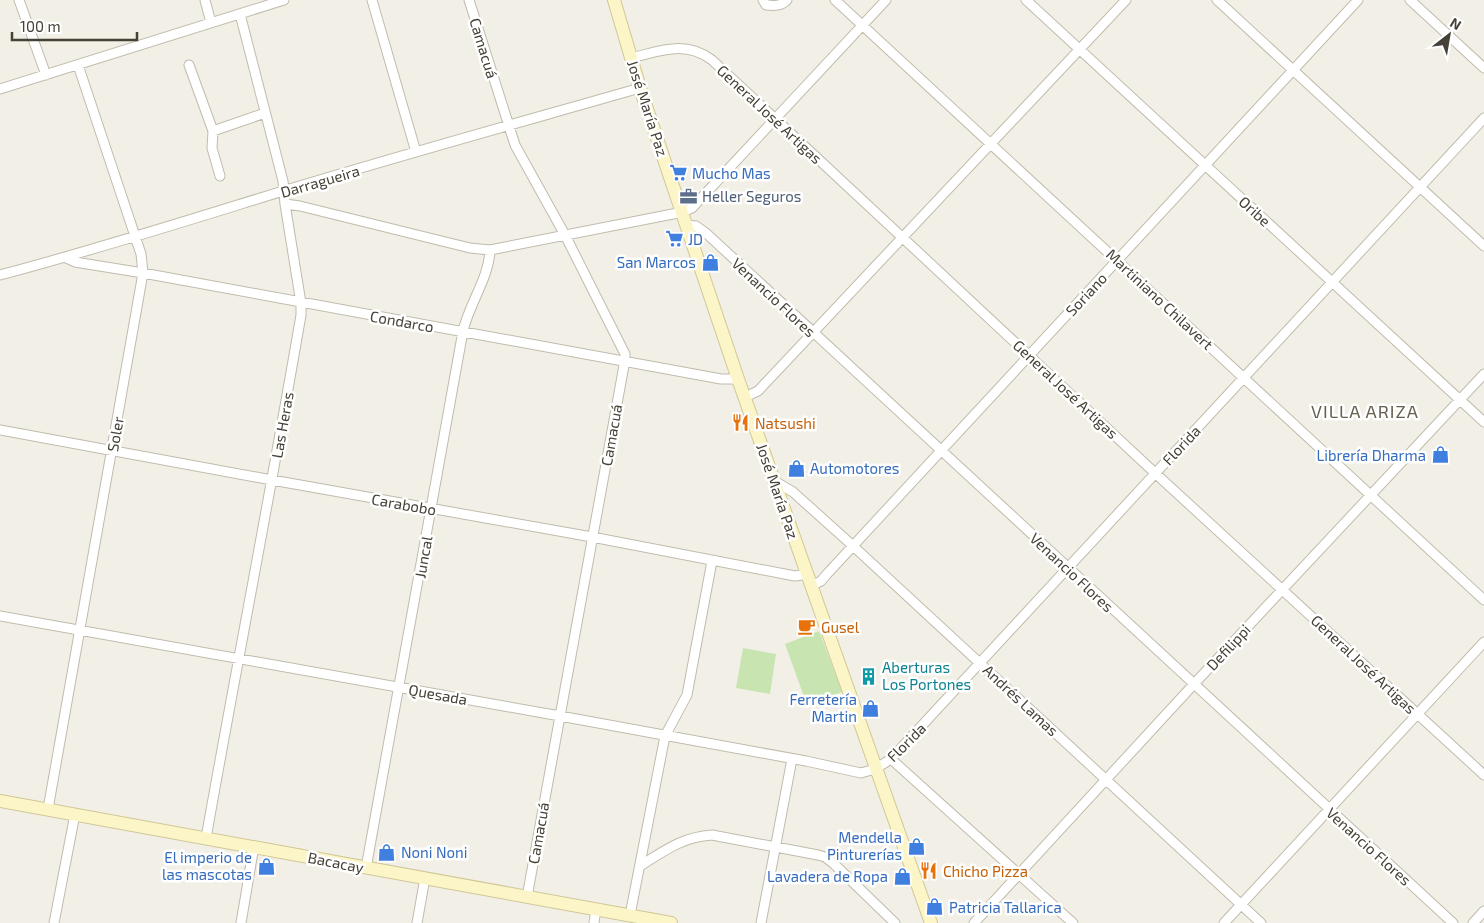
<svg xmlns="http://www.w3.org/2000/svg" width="1484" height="923" font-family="'Exo 2',sans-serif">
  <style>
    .green { fill: #c8e5b1 }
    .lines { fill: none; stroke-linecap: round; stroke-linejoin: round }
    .street-casing { stroke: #c0bbac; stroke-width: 11 }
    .secondary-casing { stroke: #d0c798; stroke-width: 14 }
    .street { stroke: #fff; stroke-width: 9 }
    .secondary { stroke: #fcf5c7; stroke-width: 12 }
    .labels { text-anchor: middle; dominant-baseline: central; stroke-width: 5; stroke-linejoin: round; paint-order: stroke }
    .street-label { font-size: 15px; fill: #454136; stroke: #fff }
    .shop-label { font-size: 15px; fill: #366cbe; stroke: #fff; text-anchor: end }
    .service-label { font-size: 15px; fill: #4e5e75; stroke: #fff; text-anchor: start }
    .food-label { font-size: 15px; fill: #c56008; stroke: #fff; text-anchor: start }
    .culture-label { font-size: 15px; fill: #0d838f; stroke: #fff; text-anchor: start }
    .quarter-label { font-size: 18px; letter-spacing: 1px; fill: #67604e; stroke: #fff }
  </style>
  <rect width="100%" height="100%" fill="#f2f0e6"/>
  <path class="green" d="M 819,631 L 842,692 L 807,705 L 785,644 Z
    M 743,648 L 776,654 L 770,694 L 736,688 Z"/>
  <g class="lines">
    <defs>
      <path id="street" d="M 19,0 L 46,75
        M 205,0 L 211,23
        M 372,0 L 416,152
        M 469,0 L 515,145 L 565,235 L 625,354 L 625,360 L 527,897
        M 763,0 L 766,5 C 775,6 781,6 787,0
        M 835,0 L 1484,600
        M 1026,0 L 1484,422
        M 1217,0 L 1484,246
        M 1410,0 L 1484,68
        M 631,58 C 661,51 685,40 712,60 L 1155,473 L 1484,775
        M 189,65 L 213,131 L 212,148 L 220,176
        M 0,89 L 284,0
        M 213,131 L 265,113
        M 285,204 L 300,206 L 470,248 L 490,250 L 683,212 L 692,208 L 886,0
        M 687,225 L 696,226 L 707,234 L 1453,923
        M 66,258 L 75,262 L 143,273 L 721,379 L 738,379
        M 0,275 C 95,250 189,220 283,191 C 402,155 521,122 640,88
        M 745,397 L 758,391 L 1126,0
        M 0,430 L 272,480 L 592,537 L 795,576 L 808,574
        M 776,482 L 793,492 L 852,545 L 1261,923
        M 811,586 L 821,581 L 827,574 L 1358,0
        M 0,616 L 560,716 L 806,761 L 861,773 L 875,769 L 891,759 L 1484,118
        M 891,759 L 1073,923
        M 48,809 L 143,273 L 141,254 L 78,65
        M 206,838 C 237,664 271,490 301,315 L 301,303 L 285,204 L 283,181 L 240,14
        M 640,866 C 664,851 682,837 712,835 L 818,855 L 825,857 L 833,863 L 895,923
        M 366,868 L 463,331 C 469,304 489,278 490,250
        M 630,915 L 665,736 L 687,695 L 712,561
        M 54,923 L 75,814
        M 241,923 L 254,846
        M 417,923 L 425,878
        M 594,923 L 596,909
        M 761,923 L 792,759
        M 974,923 L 1194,684 L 1484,374
        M 1224,923 L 1484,642
        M 1473,923 L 1484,911"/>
      <path id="secondary" d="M 614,0 L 640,88 L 738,379 L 931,923
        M 0,801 L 671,923"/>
    </defs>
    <use href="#street" class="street-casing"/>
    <use href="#secondary" class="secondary-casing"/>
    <use href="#street" class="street"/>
    <use href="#secondary" class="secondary"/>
  </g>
  <defs>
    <symbol id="supermarket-bare" viewBox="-9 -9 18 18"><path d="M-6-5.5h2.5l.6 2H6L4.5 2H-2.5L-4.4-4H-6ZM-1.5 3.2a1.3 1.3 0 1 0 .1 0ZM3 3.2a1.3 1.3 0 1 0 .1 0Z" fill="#3f7fe0" stroke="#fff" stroke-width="2.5" paint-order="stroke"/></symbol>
    <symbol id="office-bare" viewBox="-9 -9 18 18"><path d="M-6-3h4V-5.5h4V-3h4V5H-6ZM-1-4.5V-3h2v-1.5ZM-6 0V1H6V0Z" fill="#5c6f8a" stroke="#fff" stroke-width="2.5" paint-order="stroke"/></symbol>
    <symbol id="shop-bare" viewBox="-9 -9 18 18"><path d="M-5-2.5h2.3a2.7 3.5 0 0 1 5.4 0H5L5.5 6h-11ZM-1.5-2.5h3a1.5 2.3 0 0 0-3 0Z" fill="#3f7fe0" stroke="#fff" stroke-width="2.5" paint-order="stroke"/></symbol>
    <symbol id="restaurant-bare" viewBox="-9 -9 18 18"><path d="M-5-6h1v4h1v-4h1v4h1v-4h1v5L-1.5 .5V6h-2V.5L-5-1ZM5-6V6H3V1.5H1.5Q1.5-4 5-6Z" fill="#e8710a" stroke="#fff" stroke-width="2.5" paint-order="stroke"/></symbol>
    <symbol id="cafe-bare" viewBox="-9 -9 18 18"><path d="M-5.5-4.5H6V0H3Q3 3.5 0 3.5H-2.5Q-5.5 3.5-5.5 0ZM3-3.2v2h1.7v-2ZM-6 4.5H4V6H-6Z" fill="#e8710a" stroke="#fff" stroke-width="2.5" paint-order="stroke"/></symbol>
    <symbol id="building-bare" viewBox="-9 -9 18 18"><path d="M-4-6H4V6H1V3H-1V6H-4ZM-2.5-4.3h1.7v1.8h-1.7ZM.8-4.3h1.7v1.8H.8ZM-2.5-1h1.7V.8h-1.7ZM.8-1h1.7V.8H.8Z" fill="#0f9aa8" stroke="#fff" stroke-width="2.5" paint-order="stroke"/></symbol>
  </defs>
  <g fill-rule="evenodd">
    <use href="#supermarket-bare" x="666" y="160" width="25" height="25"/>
    <use href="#office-bare" x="676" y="184" width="25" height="25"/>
    <use href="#supermarket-bare" x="662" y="226" width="25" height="25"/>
    <use href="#shop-bare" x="698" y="250" width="25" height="25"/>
    <use href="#restaurant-bare" x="728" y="410" width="25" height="25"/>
    <use href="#shop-bare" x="1428" y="442" width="25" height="25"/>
    <use href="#shop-bare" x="784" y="456" width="25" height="25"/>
    <use href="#cafe-bare" x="794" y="614" width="25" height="25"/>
    <use href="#building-bare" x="856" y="664" width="25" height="25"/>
    <use href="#shop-bare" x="858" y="696" width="25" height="25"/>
    <use href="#shop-bare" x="904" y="834" width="25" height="25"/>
    <use href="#shop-bare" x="374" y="840" width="25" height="25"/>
    <use href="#shop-bare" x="254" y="854" width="25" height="25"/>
    <use href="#restaurant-bare" x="916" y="858" width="25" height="25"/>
    <use href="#shop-bare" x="890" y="864" width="25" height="25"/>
    <use href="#shop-bare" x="922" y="894" width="25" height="25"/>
  </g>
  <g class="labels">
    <g class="street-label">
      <text transform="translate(484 48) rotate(73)">Camacuá</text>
      <text transform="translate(648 108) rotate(72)">José María Paz</text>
      <text transform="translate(770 114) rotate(43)">General José Artigas</text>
      <text transform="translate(320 181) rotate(-16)">Darragueira</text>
      <text transform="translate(1255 211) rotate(42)">Oribe</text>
      <text transform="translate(1086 294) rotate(-47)">Soriano</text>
      <text transform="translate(774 297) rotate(43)">Venancio Flores</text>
      <text transform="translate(1160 299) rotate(43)">Martiniano Chilavert</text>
      <text transform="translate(402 321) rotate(10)">Condarco</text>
      <text transform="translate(1066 389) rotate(43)">General José Artigas</text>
      <text transform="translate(282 425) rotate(-80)">Las Heras</text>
      <text transform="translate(115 434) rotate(-80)">Soler</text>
      <text transform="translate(611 435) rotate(-80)">Camacuá</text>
      <text transform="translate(1181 445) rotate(-47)">Florida</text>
      <text transform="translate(778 491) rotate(71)">José María Paz</text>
      <text transform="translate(404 504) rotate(10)">Carabobo</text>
      <text transform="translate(423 557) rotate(-80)">Juncal</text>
      <text transform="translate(1072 572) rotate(43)">Venancio Flores</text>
      <text transform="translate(1228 647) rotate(-47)">Defilippi</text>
      <text transform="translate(1364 664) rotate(43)">General José Artigas</text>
      <text transform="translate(438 694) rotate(10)">Quesada</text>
      <text transform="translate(1021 700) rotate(43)">Andrés Lamas</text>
      <text transform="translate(906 742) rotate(-45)">Florida</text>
      <text transform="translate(538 833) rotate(-80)">Camacuá</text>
      <text transform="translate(1369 846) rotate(42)">Venancio Flores</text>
      <text transform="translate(336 862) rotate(11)">Bacacay</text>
    </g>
    <g class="shop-label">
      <text x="692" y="173" text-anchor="start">Mucho Mas</text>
      <text x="688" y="239" text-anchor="start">JD</text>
      <text x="696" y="262">San Marcos</text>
      <text x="1426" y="455">Librería Dharma</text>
      <text x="810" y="468" text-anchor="start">Automotores</text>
      <text x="857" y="699">Ferretería<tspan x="857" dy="17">Martin</tspan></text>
      <text x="902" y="837">Mendella<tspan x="902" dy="17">Pinturerías</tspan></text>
      <text x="401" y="852" text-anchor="start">Noni Noni</text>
      <text x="252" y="857">El imperio de<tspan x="252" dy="17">las mascotas</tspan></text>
      <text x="888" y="876">Lavadera de Ropa</text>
      <text x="949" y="907" text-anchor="start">Patricia Tallarica</text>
    </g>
    <g class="service-label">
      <text x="702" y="196">Heller Seguros</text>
    </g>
    <g class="food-label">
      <text x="755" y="423">Natsushi</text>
      <text x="821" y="627">Gusel</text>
      <text x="943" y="871">Chicho Pizza</text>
    </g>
    <g class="culture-label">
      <text x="882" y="667">Aberturas<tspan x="882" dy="17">Los Portones</tspan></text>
    </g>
    <g class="quarter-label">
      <text x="1365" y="411">VILLA ARIZA</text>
    </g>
  </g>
  <g transform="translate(1449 35) rotate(31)" stroke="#ffffff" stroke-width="4" paint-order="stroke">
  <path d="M0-4L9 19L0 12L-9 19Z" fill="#454136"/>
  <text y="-8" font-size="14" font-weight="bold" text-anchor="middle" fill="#454136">N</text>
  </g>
  <path d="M12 32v8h125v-8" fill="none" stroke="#454136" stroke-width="2.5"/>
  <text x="20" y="32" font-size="15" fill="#454136" stroke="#ffffff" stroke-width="4" paint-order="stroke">100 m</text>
</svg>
